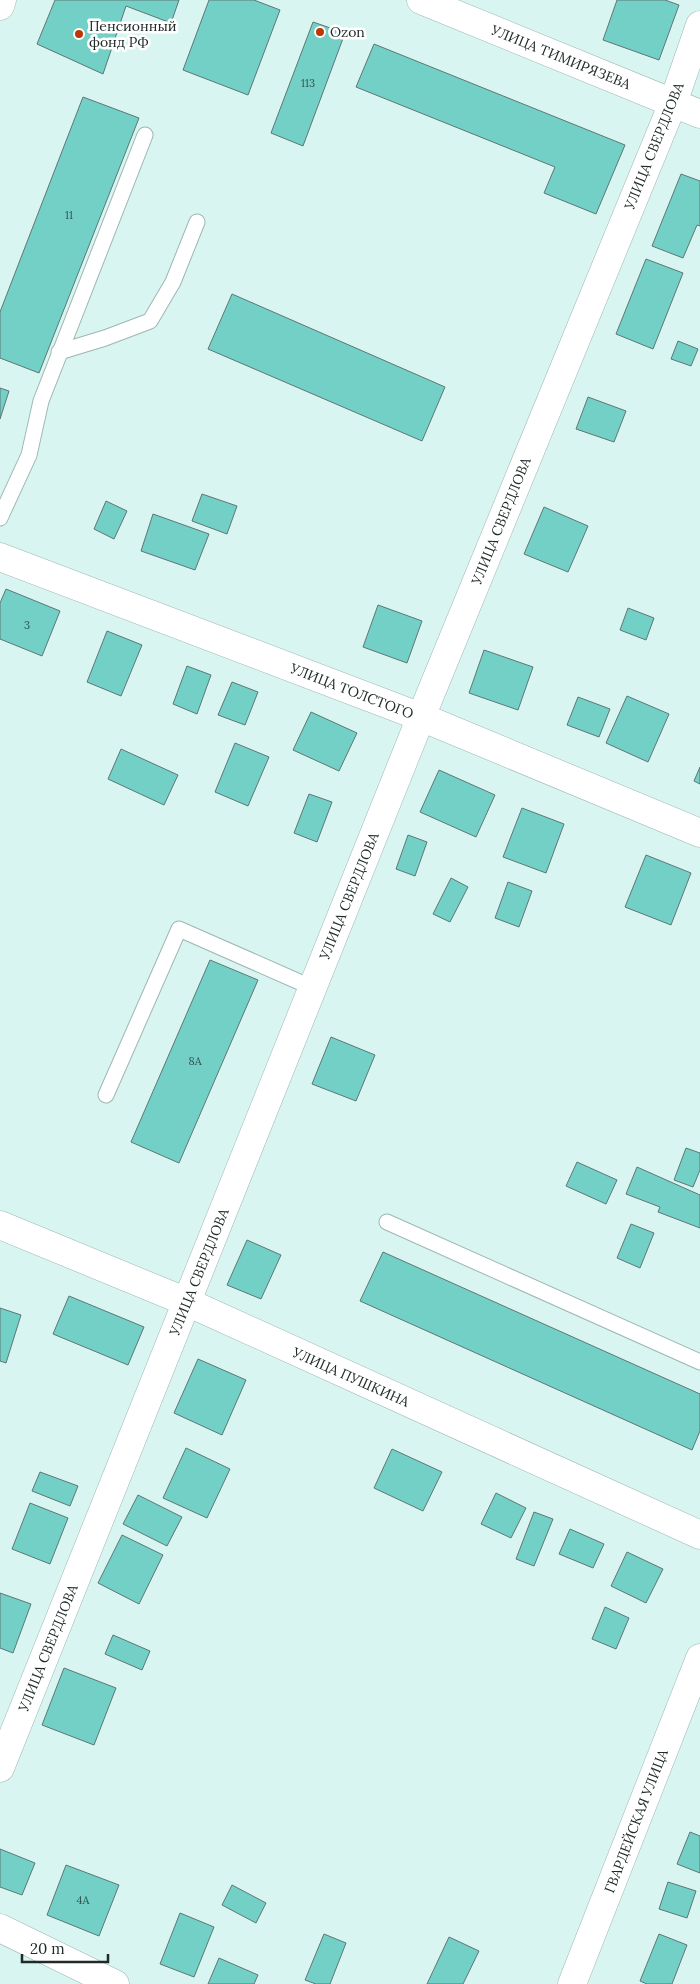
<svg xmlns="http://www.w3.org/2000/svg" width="700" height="1984" font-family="Lora,serif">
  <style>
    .building { fill: #72d0c6; stroke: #5e7774 }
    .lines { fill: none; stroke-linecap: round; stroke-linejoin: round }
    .lane-casing { stroke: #9cb7b3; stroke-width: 17 }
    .street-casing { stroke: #9cb7b3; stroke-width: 29 }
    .secondary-casing { stroke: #9cb7b3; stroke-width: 29 }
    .lane { stroke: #fff; stroke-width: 15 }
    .street { stroke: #fff; stroke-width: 28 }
    .secondary { stroke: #fff; stroke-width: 28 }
    .poi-dot { fill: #be3603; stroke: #fff; stroke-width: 2 }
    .labels { text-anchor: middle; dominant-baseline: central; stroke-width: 5; stroke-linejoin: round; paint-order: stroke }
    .number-label { font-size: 11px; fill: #345450 }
    .poi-label { font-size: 14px; fill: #202a29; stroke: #fff; text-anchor: start }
    .street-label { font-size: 14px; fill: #202a29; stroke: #fff }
  </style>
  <rect width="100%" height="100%" fill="#d9f5f1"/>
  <path class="building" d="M 55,0 L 179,0 L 171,23 L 126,6 L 103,74 L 37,44 Z
    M 209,0 L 254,0 L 280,10 L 248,95 L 183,70 Z
    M 617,0 L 665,0 L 679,5 L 659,60 L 603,40 Z
    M 313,22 L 345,33 L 303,146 L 271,133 Z
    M 374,44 L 625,145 L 596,214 L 544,193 L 555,167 L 356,87 Z
    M 83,97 L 139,118 L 39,373 L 0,358 L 0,312 Z
    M 681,174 L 700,181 L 700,226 L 697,225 L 683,258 L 652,246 Z
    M 646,259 L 683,273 L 653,349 L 616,334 Z
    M 232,294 L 445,387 L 422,441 L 208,349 Z
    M 678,341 L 698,349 L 691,366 L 671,359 Z
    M 0,388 L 9,391 L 0,419 Z
    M 588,397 L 626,411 L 614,442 L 576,429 Z
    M 202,494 L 237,506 L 227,534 L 192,521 Z
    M 106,501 L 127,511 L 114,539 L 94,529 Z
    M 544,507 L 588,526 L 568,572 L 524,554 Z
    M 153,514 L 209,534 L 195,570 L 141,551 Z
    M 6,589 L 60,611 L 42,656 L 0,639 L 0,603 Z
    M 378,605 L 422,621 L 407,663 L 363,647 Z
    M 628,608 L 654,618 L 646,640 L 620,630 Z
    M 107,631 L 142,645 L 121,696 L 87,682 Z
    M 484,650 L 533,667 L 518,710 L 469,693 Z
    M 187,666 L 211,675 L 197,714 L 173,704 Z
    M 232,682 L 258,692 L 245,725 L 218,715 Z
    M 627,696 L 669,714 L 648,762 L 606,743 Z
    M 578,697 L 610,709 L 599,737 L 567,725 Z
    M 311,712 L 357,733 L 339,771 L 293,750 Z
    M 235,743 L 269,757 L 248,806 L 215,792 Z
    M 121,749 L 178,775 L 164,805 L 108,779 Z
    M 700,767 L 700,784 L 694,781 Z
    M 439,770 L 495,795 L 476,837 L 420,812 Z
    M 309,794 L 332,802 L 317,842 L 294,833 Z
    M 522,808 L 564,824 L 546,873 L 503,857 Z
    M 408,835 L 427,842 L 415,876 L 396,869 Z
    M 646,855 L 691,873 L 671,925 L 625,907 Z
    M 451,878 L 468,887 L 450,922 L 433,914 Z
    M 508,882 L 532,891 L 519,927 L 495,918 Z
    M 210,960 L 258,980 L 179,1163 L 131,1142 Z
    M 331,1037 L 375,1055 L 356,1101 L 312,1084 Z
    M 686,1148 L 700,1153 L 700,1170 L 693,1187 L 674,1180 Z
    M 577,1162 L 617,1180 L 606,1204 L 566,1186 Z
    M 637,1167 L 700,1195 L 700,1228 L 658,1212 L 660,1207 L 626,1194 Z
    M 631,1224 L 654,1233 L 640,1268 L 617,1258 Z
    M 247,1240 L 281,1255 L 261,1299 L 227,1285 Z
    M 383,1252 L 700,1394 L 700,1431 L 692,1450 L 360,1301 Z
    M 69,1296 L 144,1327 L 128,1365 L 53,1334 Z
    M 0,1308 L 21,1315 L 6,1363 L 0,1361 Z
    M 198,1359 L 246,1380 L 222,1435 L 174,1413 Z
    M 186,1448 L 230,1469 L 207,1518 L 163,1498 Z
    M 392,1449 L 442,1472 L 423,1511 L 374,1488 Z
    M 40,1472 L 78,1486 L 70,1506 L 32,1491 Z
    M 496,1493 L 526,1508 L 511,1538 L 481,1524 Z
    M 138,1495 L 182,1517 L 167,1546 L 123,1524 Z
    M 30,1503 L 68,1518 L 50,1564 L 12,1549 Z
    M 534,1512 L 553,1519 L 534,1566 L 516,1559 Z
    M 570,1529 L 604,1544 L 593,1568 L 559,1554 Z
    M 122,1535 L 163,1555 L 139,1604 L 98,1583 Z
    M 627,1552 L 663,1569 L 646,1603 L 611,1586 Z
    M 0,1593 L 31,1604 L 13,1653 L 0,1648 Z
    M 605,1607 L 629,1618 L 616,1649 L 592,1639 Z
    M 113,1635 L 150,1651 L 142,1670 L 105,1654 Z
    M 64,1668 L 116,1688 L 94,1745 L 42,1725 Z
    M 690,1832 L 700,1836 L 700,1873 L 677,1864 Z
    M 0,1849 L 35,1863 L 22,1895 L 0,1887 Z
    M 66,1865 L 119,1885 L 99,1936 L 47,1915 Z
    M 668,1882 L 696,1891 L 687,1918 L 659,1909 Z
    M 232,1885 L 266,1903 L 256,1923 L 222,1905 Z
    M 180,1913 L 214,1927 L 194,1977 L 160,1964 Z
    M 324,1934 L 346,1943 L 330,1984 L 316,1984 L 305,1980 Z
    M 659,1934 L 687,1945 L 672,1984 L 647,1984 L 640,1981 Z
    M 449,1937 L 479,1951 L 463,1984 L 427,1984 Z
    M 219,1958 L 258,1975 L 254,1984 L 208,1984 Z"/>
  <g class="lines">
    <defs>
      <path id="lane" d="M 59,352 L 105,338 L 150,321 L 173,282 L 197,222
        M 0,518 L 29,455 L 41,401 L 145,135
        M 106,1095 L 179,929 L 313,988
        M 387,1222 L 700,1362"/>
      <path id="street" d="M 421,0 L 700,114
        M 0,557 L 421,717 L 700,833
        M 0,1225 L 187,1302 L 700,1535
        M 0,1768 L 421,717 L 673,103 L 700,25
        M 0,1928 L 115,1984"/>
      <path id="secondary" d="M 0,6 L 2,0
        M 572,1984 L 700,1658"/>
    </defs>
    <use href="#lane" class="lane-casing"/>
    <use href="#street" class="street-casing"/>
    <use href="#secondary" class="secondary-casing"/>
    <use href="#lane" class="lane"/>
    <use href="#street" class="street"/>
    <use href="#secondary" class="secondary"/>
  </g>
  <g class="poi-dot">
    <circle cx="320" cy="32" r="5"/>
    <circle cx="79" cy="34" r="5"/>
  </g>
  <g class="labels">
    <g class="number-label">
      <text x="308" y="83">113</text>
      <text x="69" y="215">11</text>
      <text x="27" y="625">3</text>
      <text x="195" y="1061">8А</text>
      <text x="83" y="1900">4А</text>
    </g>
    <g class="poi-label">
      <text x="89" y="26">Пенсионный<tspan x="89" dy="16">фонд РФ</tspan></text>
      <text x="330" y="32">Ozon</text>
    </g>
    <g class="street-label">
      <text transform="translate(561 57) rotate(22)">УЛИЦА ТИМИРЯЗЕВА</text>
      <text transform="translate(654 146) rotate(-68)">УЛИЦА СВЕРДЛОВА</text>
      <text transform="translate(501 521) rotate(-68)">УЛИЦА СВЕРДЛОВА</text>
      <text transform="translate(352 691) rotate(21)">УЛИЦА ТОЛСТОГО</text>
      <text transform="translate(349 896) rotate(-68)">УЛИЦА СВЕРДЛОВА</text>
      <text transform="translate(199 1272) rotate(-68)">УЛИЦА СВЕРДЛОВА</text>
      <text transform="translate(351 1377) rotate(24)">УЛИЦА ПУШКИНА</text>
      <text transform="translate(48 1648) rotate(-68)">УЛИЦА СВЕРДЛОВА</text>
      <text transform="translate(636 1821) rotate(-69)">ГВАРДЕЙСКАЯ УЛИЦА</text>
    </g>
  </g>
  <path d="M22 1954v8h86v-8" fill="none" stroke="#202a29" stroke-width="2.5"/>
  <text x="30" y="1954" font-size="15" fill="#202a29" stroke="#ffffff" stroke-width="4" paint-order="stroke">20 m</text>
</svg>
